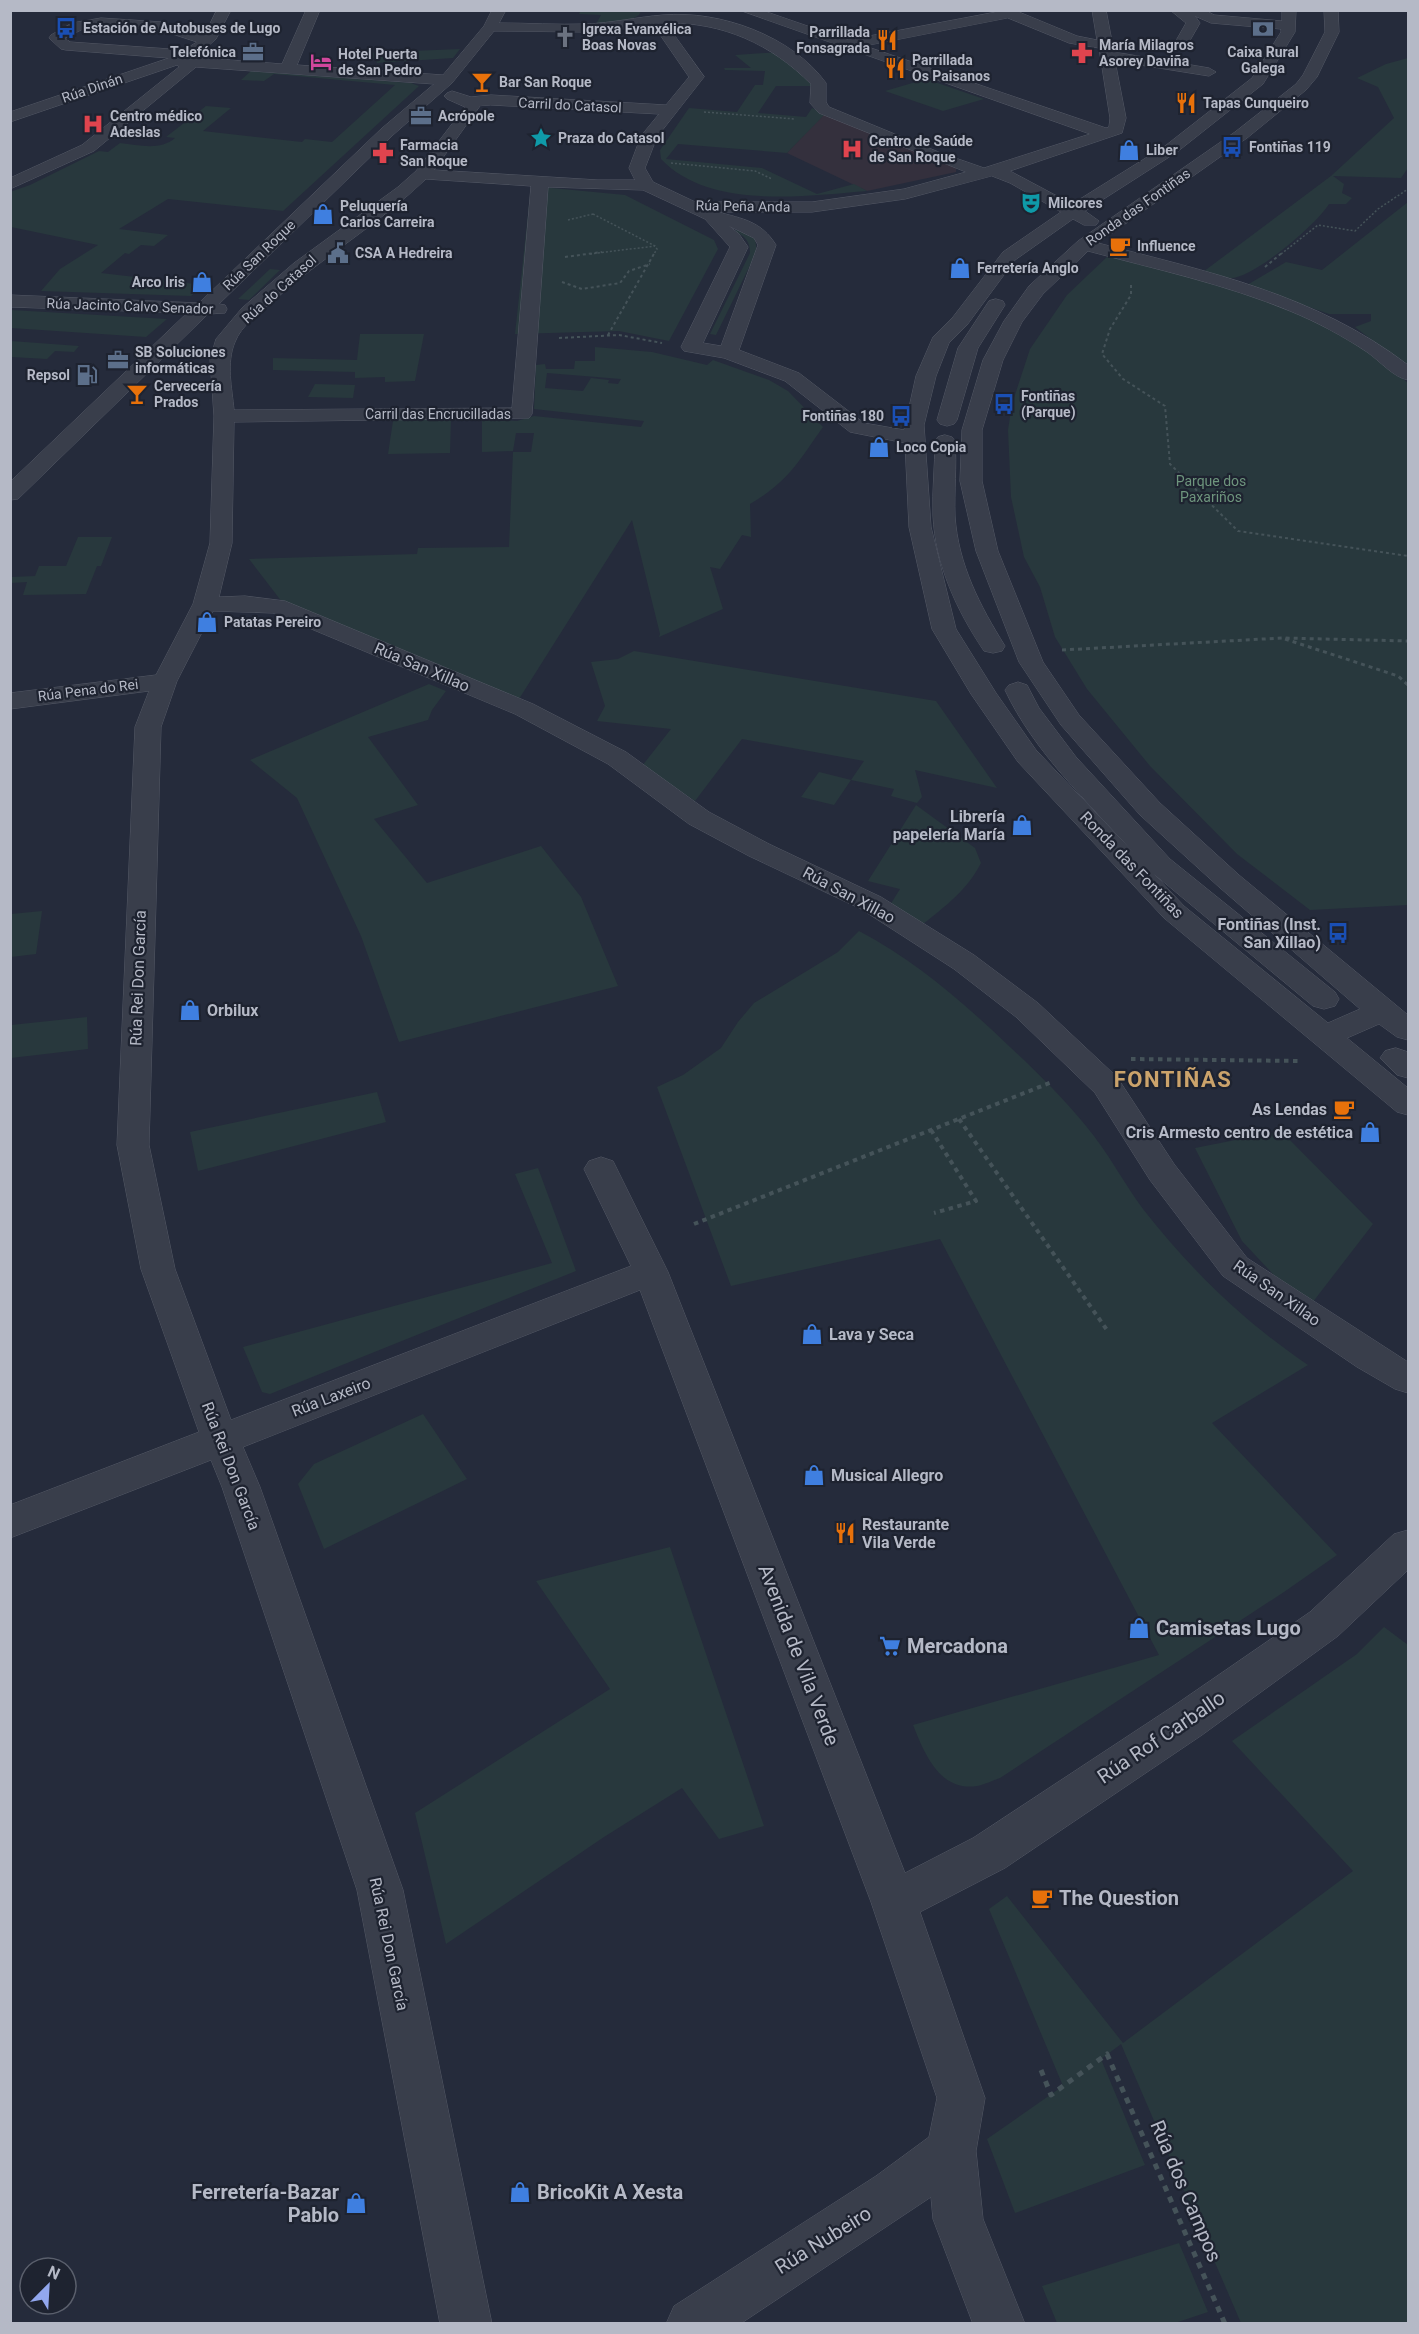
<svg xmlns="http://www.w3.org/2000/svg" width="1419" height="2334" font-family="Roboto,sans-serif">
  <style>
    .medical { fill: #34303d }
    .green { fill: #28383d; fill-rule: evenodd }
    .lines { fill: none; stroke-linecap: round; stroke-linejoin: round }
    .minor-casing { stroke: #545966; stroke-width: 1 }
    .path-far4 { stroke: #455359; stroke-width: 1.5; stroke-dasharray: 2 2; stroke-linecap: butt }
    .path-far3 { stroke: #455359; stroke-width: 2; stroke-dasharray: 3 3; stroke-linecap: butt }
    .path-far2 { stroke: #455359; stroke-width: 3; stroke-dasharray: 4 4; stroke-linecap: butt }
    .path-far1 { stroke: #455359; stroke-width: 4; stroke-dasharray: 4.5 4.5; stroke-linecap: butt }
    .path { stroke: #455359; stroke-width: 5; stroke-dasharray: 6 6; stroke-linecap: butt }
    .minor { fill: #393e4b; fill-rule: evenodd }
    .labels { text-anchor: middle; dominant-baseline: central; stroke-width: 4.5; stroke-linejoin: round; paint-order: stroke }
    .far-poi-label { font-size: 14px; font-weight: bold; fill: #b5b9c6; stroke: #1e2330; text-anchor: start }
    .far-street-label { font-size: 14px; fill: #b5b9c6; stroke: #1e2330 }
    .far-park-label { font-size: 14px; fill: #6e957d; stroke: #1e2330 }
    .street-label { font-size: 16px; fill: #b5b9c6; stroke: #1e2330 }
    .poi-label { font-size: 16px; font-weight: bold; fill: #b5b9c6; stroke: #1e2330; text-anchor: end }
    .near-poi-label { font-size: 20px; font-weight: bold; fill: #b5b9c6; stroke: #1e2330; text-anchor: start }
    .near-street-label { font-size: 20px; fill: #b5b9c6; stroke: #1e2330 }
    .district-label { font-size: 22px; font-weight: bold; letter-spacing: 1.5px; fill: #cba36b; stroke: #1e2330 }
  </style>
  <rect width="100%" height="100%" fill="#252b3b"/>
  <path class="medical" d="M 824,114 L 956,167 L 956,172 L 867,191 L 787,153 Z"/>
  <path class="green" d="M 518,10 L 641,11 L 639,15 L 631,20 L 596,24 L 601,15 L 579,14 L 580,12 Z
    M 460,49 L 453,58 L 377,63 L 375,58 L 343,60 L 339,54 Z
    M 780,52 L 789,58 L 813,86 L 776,86 L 758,113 L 806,117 L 812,108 L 825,114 L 787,153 L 678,144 L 666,159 L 762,168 L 817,194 L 854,184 L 867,191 C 805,196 709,210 661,159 L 660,150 L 689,108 L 737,112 L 755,85 L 763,85 L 765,71 L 725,70 L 724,68 L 751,68 L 735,55 Z
    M 1408,58 L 1408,168 L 1401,178 L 1333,176 L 1344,184 L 1342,193 L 1352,198 L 1346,204 L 1329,204 C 1317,224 1253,279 1230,278 C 1222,278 1212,274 1203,272 L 1331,176 L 1394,118 L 1378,87 L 1357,78 L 1386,64 Z
    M 251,71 L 411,83 L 419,86 L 283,211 L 168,199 L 119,229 L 168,235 L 154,246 L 141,245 L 129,254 L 125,253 L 101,273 L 204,285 L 191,296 L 41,291 L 60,269 L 98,245 L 11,227 L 10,192 L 30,185 L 99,151 L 108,152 L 120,143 C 139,145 160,151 175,138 L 166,137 L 206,106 L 231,108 L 203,131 L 302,142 L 305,139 L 332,142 L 395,85 L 274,74 L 264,81 L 241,80 Z
    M 926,79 L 984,99 L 943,111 L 885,91 Z
    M 531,186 L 625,195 L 714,240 L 718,249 L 669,341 L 619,331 L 515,334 Z
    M 1408,202 L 1408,368 L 1355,327 L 1371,321 L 1371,314 L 1329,314 L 1247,285 L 1286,262 L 1322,270 Z
    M 741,229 L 755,239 L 757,251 L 716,335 L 710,334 L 750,253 C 750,240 744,236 734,231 Z
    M 1108,256 L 1207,282 L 1271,301 L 1305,314 L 1377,356 L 1408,383 L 1408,905 L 1310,910 L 1237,854 L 1150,766 L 1087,689 L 1055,637 L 1040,587 L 1024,557 L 1011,497 L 1008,430 L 1012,404 L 1030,349 L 1067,295 Z
    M 270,269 L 280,270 L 249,300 L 238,299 Z
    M 11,310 L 167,319 L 146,337 L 11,328 Z
    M 360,334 L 424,334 L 415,381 L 385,382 L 385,377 L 355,378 L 355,372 L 273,370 L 273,358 L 357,360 Z
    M 11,341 L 79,346 L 74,352 L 55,351 L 47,359 L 11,357 Z
    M 595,347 L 652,352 L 707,365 L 713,360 L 769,380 L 788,391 L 823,427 C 798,462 789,481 750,504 L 751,537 L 742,535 L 720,569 L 710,567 L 723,609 L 659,637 L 660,634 L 632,520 L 519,699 L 282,602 L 249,559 L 417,554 L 418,548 L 509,547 L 513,452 L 531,452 L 534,433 L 516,433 L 513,451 L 482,452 L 482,419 L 517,421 L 534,416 L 641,427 L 644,421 L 534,409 L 536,365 L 545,364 L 546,369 L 574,369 L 575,361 L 595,361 ZM 547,373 L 621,379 L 618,384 L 608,383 L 609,380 L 591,378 L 583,391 L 545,388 Z
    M 315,384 L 355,385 L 353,398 L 308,397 Z
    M 451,418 L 450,453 L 388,454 L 393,421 L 391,419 Z
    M 78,537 L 112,537 L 101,566 L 97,566 L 86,594 L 23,595 L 27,582 L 11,583 L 11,577 L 35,576 L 39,566 L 66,566 Z
    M 634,651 L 936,701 L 997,788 L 915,770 L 922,797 L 917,803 L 891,796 L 894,789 L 851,780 L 834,805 L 801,797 L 819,772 L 851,780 L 864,761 L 742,739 L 695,801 L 642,766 L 671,729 L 597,721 L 605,706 L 591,662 L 618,659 Z
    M 429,684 L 446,691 L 432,710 L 428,720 L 368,737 L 418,805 L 374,819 L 427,883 L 541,846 L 581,897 L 618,986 L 399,1042 L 361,936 L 297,798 L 250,760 Z
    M 916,805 L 975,848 L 981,863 C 968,889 946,906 923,924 L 890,905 L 900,889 L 868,881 Z
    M 42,911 L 36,954 L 11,957 L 11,914 Z
    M 859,931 C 916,961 964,1003 1010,1047 C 1037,1072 1063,1098 1086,1126 C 1108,1152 1123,1182 1143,1209 C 1191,1270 1243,1321 1308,1365 L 1212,1423 L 1337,1555 L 1284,1592 L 1000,1778 C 993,1780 984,1785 977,1786 C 939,1792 924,1752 913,1725 L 1159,1655 L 940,1239 L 731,1286 L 657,1087 L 683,1075 L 721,1048 L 738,1022 L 754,1003 L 838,952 Z
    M 87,1017 L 88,1049 L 11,1058 L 11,1025 Z
    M 377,1092 L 386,1122 L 198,1171 L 190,1132 Z
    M 1281,1131 L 1373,1224 L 1309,1307 L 1285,1287 L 1242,1241 L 1195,1148 Z
    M 538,1168 L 576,1271 L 270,1394 L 262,1392 L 243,1347 L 552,1263 L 515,1174 Z
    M 423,1414 L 467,1479 L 324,1549 L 298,1484 L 314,1464 Z
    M 670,1547 L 764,1826 L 719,1839 L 682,1788 L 604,1837 L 446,1944 L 415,1813 L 610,1689 L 536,1581 Z
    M 1384,1627 L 1408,1645 L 1408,2323 L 1241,2323 L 1121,2044 L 1101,2059 L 1145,2165 L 1015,2213 L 987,2139 L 1063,2086 L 989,1909 L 1007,1896 L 1123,2043 L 1353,1871 L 1232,1741 L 1357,1654 Z
    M 1179,2243 L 1208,2312 L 1175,2323 L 1057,2323 L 1042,2286 Z"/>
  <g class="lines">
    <defs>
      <path id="minor" d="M 217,10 L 231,10 L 216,39 L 199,54 L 218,59 L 282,64 L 306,10 L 320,10 L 297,65 L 443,75 L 484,26 L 492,10 L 506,10 L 499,23 C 528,23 557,25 586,24 C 612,23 638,17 663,15 C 720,10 792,36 826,83 L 826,102 L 829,107 L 941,153 L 984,168 L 1090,134 L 739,10 L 761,10 L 848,40 L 996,12 L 994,10 L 1014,10 L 1077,36 L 1097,40 L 1092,10 L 1106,10 L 1114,52 L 1209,68 L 1216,72 L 1209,76 L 1115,61 L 1126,118 L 1122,133 L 1010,171 L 1072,204 L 1165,146 L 1252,78 L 1281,32 L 1281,29 L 1211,23 L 1195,16 L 1200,23 L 1185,49 L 1180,50 L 1173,46 L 1186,23 L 1170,10 L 1205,10 L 1214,15 L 1282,21 L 1282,10 L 1296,10 L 1295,32 L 1263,84 L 1177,152 L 1085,211 L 1099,221 L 1096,225 L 1084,225 L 1073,219 L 1015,260 L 967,325 L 949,343 L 936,376 L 924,425 L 931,527 L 956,629 L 996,693 L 1036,750 L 1134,853 C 1088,802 1034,752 1005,690 L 1009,685 L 1018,682 L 1027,685 L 1039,708 L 1076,757 L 1170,859 L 1335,992 L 1339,999 L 1335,1006 L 1324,1009 L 1313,1006 L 1154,874 L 1184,906 L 1328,1023 L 1360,1009 L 1219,887 L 1140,815 L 1061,725 L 1019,662 L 976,551 L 960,481 L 962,430 L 983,360 L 1004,321 L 1029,286 L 1078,241 L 1235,132 L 1296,84 L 1303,75 L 1325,32 L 1324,10 L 1338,10 L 1339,32 L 1317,77 L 1306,90 L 1247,138 L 1098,243 C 1209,272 1315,294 1408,365 L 1408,380 C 1393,377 1380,361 1367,352 C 1343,336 1317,322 1290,311 C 1225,284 1155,269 1088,251 L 1043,294 L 1022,322 L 1003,360 L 982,430 L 982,481 L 998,551 L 1043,662 L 1079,715 L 1160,803 L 1239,875 L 1408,1015 L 1408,1040 L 1397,1037 L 1379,1024 L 1347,1038 L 1408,1088 L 1408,1115 L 1397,1112 L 1164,918 L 1018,762 L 971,694 L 932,629 L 909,527 L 905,443 L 850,432 L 785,381 L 724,358 L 684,351 L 681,347 L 730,247 L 705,219 L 643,190 L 548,187 L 532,414 L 529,418 L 234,422 L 232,543 L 219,597 L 245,596 L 285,601 L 533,704 L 626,752 L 709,812 L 769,844 L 881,897 L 974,955 L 1038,1003 L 1117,1077 L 1174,1164 L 1247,1258 L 1408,1362 L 1408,1393 L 1395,1389 L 1357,1367 L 1223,1276 L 1150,1180 L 1095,1093 L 1016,1017 L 954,969 L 861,909 L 749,856 L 689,824 L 608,764 L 515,714 L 273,613 L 213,611 L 177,681 L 161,727 L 149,1145 L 175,1269 L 231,1420 L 631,1266 L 584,1169 L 589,1161 L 601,1157 L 613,1161 L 668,1272 L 905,1873 L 973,1838 L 1172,1707 L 1310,1612 L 1394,1534 L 1408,1530 L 1408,1570 L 1338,1636 L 1202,1735 L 1005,1868 L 920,1912 L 985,2098 L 976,2151 L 983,2219 L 1025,2324 L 973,2324 L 933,2219 L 931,2197 L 740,2324 L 666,2324 L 674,2306 L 876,2176 L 929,2137 L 937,2098 L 871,1902 L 640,1290 L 243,1447 L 260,1487 L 403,1890 L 492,2324 L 440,2324 L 357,1890 L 222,1487 L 211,1460 L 10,1538 L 10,1505 L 199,1432 L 141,1269 L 117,1145 L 135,727 L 149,691 L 10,709 L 10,693 L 156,675 L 193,604 L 210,543 L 214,416 L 210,359 L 216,339 L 242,308 L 294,263 L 398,187 L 416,171 L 465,107 L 447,99 L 444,96 L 447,93 L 452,91 L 471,97 L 491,95 L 666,105 L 689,77 L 654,26 L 587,32 L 494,31 L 452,83 L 393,135 L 219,304 L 225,305 L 227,309 L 225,313 L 208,314 L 18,499 L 10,500 L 10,482 L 187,313 L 10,307 L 10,295 L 199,303 L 381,129 L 434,84 L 196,67 L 94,151 L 10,189 L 10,178 L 82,145 L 179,67 L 177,65 L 10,122 L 10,112 L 169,58 L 66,50 L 61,49 L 49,38 L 51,35 L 72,23 L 101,18 L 162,22 L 204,35 ZM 1008,18 L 1069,43 L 1099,48 L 1110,118 L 1109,127 L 1106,128 L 865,46 ZM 666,23 C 723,22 771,44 811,84 L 810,103 L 819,113 L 966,172 L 904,189 L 812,202 L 716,202 L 710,203 L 708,208 L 653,182 L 645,168 L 657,137 L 704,77 ZM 101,26 L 160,30 L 197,42 L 184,50 L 70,42 L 65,38 L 81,30 ZM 491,105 L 659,114 L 641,136 L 629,168 L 635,180 L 598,180 L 434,170 L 480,106 ZM 992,176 L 1010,183 L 1061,212 L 1003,252 L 953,317 L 933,337 L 916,376 L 904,430 L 864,423 L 799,373 L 739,350 L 776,245 C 761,221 743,219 718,212 L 812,212 L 905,199 ZM 426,179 L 531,186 L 512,408 L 234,410 C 232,388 226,363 235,342 C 241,326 259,313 272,302 C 321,258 379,224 426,179 ZM 729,226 L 754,238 L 758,245 L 721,346 L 703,343 L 748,247 L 739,234 Z
        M 996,299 L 1003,301 L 1005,305 L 978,348 L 957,420 L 954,424 L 947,426 L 940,424 L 937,420 L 958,348 L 989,301 Z
        M 945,435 L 952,437 L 955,441 C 957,466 954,491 955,516 C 958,564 980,606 1005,646 L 1002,651 L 993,653 L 984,651 C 957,611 935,564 933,515 C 932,490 935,466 935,441 L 938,437 Z
        M 1396,1048 L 1408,1052 L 1408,1078 L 1397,1075 L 1380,1058 L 1385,1051 Z"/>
    </defs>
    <use href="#minor" class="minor-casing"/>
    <path class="path-far4" d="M 704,112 L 795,119
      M 671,163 L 755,171 L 772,179
      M 593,214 L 655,246 L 657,249 L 654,254
      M 568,220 L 593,214
      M 590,254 L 655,246
      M 1281,254 L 1318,225 L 1355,231 L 1378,209 L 1408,189"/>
    <path class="path-far3" d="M 565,257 L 602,252
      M 1265,267 L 1283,252
      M 562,282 L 582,289 L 620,283 L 629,271 L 650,264
      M 1131,285 L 1131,295 L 1110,329 L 1102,354 L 1123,379 L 1165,406 L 1170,464 L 1238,531 L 1408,556
      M 608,335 L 655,252
      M 559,338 L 619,335 L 662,343"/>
    <path class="path-far2" d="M 1285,639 L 1398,676 L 1408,685
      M 1062,650 L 1282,638 L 1408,641"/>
    <path class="path-far1" d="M 1131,1059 L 1301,1061
      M 959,1119 L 1107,1330
      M 931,1130 L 976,1201 L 934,1213
      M 694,1224 L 1052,1082"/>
    <path class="path" d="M 1041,2070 L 1051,2095 L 1107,2054 L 1225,2324"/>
    <use href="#minor" class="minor"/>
  </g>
  <defs>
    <symbol id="bus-bare" viewBox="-9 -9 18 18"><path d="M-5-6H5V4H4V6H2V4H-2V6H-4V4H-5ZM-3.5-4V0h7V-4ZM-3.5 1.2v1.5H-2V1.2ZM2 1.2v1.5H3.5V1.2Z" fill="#1a4fb4" stroke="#1e2330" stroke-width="2.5" paint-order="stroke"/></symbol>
    <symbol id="bank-bare" viewBox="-9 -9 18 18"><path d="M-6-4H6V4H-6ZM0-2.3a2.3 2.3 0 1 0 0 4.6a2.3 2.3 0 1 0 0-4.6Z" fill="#5c6f8a" stroke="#1e2330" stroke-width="2.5" paint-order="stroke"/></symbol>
    <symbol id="church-bare" viewBox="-9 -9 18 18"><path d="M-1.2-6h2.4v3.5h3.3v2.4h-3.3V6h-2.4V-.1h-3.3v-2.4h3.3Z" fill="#6b7280" stroke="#1e2330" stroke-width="2.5" paint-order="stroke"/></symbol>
    <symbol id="restaurant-bare" viewBox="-9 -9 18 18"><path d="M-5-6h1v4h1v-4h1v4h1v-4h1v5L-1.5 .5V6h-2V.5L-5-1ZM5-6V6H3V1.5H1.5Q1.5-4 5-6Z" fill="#e8710a" stroke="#1e2330" stroke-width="2.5" paint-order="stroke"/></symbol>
    <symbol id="office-bare" viewBox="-9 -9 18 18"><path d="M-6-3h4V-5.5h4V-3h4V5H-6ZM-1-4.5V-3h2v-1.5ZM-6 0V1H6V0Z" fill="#5c6f8a" stroke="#1e2330" stroke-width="2.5" paint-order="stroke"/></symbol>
    <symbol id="pharmacy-bare" viewBox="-9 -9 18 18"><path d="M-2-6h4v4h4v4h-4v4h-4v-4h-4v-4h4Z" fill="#e0444e" stroke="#1e2330" stroke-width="2.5" paint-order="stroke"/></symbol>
    <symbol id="hotel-bare" viewBox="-9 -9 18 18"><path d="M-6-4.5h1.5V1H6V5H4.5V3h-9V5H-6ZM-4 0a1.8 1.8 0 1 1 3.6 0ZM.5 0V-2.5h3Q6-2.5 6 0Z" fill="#d1479c" stroke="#1e2330" stroke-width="2.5" paint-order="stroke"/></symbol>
    <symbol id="bar-bare" viewBox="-9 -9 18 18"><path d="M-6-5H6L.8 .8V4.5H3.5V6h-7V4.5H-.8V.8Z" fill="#e8710a" stroke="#1e2330" stroke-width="2.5" paint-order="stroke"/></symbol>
    <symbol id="hospital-bare" viewBox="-9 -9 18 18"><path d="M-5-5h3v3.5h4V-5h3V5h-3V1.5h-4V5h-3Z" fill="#e0444e" stroke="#1e2330" stroke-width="2.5" paint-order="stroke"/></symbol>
    <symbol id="sight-bare" viewBox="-9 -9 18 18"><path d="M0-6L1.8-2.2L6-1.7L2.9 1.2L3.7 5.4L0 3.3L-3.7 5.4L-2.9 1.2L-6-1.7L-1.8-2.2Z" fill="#0f9aa8" stroke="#1e2330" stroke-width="2.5" paint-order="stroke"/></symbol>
    <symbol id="shop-bare" viewBox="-9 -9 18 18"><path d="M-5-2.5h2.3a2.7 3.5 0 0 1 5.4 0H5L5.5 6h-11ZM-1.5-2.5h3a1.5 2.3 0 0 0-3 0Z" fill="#3f7fe0" stroke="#1e2330" stroke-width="2.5" paint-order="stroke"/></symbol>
    <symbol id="theatre-bare" viewBox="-9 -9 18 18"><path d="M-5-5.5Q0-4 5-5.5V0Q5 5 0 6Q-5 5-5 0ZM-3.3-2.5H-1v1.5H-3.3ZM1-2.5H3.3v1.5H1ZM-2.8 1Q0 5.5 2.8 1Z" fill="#0f9aa8" stroke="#1e2330" stroke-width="2.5" paint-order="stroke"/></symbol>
    <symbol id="cafe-bare" viewBox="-9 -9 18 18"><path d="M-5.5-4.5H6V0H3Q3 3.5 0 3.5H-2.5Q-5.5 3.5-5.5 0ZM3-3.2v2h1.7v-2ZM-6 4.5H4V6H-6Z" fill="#e8710a" stroke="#1e2330" stroke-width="2.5" paint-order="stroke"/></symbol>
    <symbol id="civic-bare" viewBox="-9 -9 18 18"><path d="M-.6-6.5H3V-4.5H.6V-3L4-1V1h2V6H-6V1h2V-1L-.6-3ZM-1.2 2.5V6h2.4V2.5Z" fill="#5c6f8a" stroke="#1e2330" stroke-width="2.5" paint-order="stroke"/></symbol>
    <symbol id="fuel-bare" viewBox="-9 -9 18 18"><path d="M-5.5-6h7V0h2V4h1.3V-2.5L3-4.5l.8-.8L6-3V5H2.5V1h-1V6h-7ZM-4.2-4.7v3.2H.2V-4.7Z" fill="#5c6f8a" stroke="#1e2330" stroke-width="2.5" paint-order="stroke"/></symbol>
    <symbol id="supermarket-bare" viewBox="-9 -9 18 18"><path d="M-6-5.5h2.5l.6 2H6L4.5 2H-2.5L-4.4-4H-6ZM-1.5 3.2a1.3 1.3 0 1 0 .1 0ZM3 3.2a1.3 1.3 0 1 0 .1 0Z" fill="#3f7fe0" stroke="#1e2330" stroke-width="2.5" paint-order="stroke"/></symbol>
  </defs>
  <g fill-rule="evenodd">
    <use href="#bus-bare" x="51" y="13" width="30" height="30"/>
    <use href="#bank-bare" x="1248" y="14" width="30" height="30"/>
    <use href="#church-bare" x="550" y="22" width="30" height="30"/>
    <use href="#restaurant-bare" x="872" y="25" width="30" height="30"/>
    <use href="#office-bare" x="238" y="37" width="30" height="30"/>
    <use href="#pharmacy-bare" x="1067" y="38" width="30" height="30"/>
    <use href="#hotel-bare" x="306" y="47" width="30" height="30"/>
    <use href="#restaurant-bare" x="880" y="53" width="30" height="30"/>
    <use href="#bar-bare" x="467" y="67" width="30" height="30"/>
    <use href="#restaurant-bare" x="1171" y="88" width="30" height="30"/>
    <use href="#office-bare" x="406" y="101" width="30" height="30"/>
    <use href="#hospital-bare" x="78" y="109" width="30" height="30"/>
    <use href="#sight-bare" x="526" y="123" width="30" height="30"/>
    <use href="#bus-bare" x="1217" y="132" width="30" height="30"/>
    <use href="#hospital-bare" x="837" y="134" width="30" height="30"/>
    <use href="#shop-bare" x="1114" y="135" width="30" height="30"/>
    <use href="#pharmacy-bare" x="368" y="138" width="30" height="30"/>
    <use href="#theatre-bare" x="1016" y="188" width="30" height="30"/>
    <use href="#shop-bare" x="308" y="199" width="30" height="30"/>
    <use href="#cafe-bare" x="1105" y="231" width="30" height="30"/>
    <use href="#civic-bare" x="323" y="238" width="30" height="30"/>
    <use href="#shop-bare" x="945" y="253" width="30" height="30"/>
    <use href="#shop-bare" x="187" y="267" width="30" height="30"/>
    <use href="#office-bare" x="103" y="345" width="30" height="30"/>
    <use href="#fuel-bare" x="72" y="360" width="30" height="30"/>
    <use href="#bar-bare" x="122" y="379" width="30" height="30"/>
    <use href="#bus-bare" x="989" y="389" width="30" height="30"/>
    <use href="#bus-bare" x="886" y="401" width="30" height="30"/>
    <use href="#shop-bare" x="864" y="432" width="30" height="30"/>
    <use href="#shop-bare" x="192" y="607" width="30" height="30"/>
    <use href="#shop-bare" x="1007" y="810" width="30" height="30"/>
    <use href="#bus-bare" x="1323" y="918" width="30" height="30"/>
    <use href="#shop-bare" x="175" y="995" width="30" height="30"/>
    <use href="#cafe-bare" x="1329" y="1094" width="30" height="30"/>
    <use href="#shop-bare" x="1355" y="1117" width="30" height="30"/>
    <use href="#shop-bare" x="797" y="1319" width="30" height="30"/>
    <use href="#shop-bare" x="799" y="1460" width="30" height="30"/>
    <use href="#restaurant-bare" x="830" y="1518" width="30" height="30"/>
    <use href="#shop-bare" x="1124" y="1613" width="30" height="30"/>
    <use href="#supermarket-bare" x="875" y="1631" width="30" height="30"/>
    <use href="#cafe-bare" x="1027" y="1883" width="30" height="30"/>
    <use href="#shop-bare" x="505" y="2177" width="30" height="30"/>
    <use href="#shop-bare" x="341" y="2188" width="30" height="30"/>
  </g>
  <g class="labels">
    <g class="far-poi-label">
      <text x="83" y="28">Estación de Autobuses de Lugo</text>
      <text x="582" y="29">Igrexa Evanxélica<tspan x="582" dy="16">Boas Novas</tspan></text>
      <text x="870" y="32" text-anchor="end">Parrillada<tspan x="870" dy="16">Fonsagrada</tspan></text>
      <text x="1099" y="45">María Milagros<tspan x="1099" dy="16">Asorey Daviña</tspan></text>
      <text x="236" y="52" text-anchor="end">Telefónica</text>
      <text x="1263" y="52" text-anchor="middle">Caixa Rural<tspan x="1263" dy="16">Galega</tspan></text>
      <text x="338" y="54">Hotel Puerta<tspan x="338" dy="16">de San Pedro</tspan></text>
      <text x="912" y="60">Parrillada<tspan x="912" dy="16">Os Paisanos</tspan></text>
      <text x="499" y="82">Bar San Roque</text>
      <text x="1203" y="103">Tapas Cunqueiro</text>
      <text x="110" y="116">Centro médico<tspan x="110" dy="16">Adeslas</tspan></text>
      <text x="438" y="116">Acrópole</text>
      <text x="558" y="138">Praza do Catasol</text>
      <text x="869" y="141">Centro de Saúde<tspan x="869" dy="16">de San Roque</tspan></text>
      <text x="400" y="145">Farmacia<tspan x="400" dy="16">San Roque</tspan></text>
      <text x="1249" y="147">Fontiñas 119</text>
      <text x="1146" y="150">Liber</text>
      <text x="1048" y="203">Milcores</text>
      <text x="340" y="206">Peluquería<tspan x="340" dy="16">Carlos Carreira</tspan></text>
      <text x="1137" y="246">Influence</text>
      <text x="355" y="253">CSA A Hedreira</text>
      <text x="977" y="268">Ferretería Anglo</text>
      <text x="185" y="282" text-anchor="end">Arco Iris</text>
      <text x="135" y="352">SB Soluciones<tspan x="135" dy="16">informáticas</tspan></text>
      <text x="70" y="375" text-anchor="end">Repsol</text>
      <text x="154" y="386">Cervecería<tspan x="154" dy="16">Prados</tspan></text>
      <text x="1021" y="396">Fontiñas<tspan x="1021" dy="16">(Parque)</tspan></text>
      <text x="884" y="416" text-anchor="end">Fontiñas 180</text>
      <text x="896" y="447">Loco Copia</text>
      <text x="224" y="622">Patatas Pereiro</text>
    </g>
    <g class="far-street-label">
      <text transform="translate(92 88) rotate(-19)">Rúa Dinán</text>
      <text transform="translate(570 105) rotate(3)">Carril do Catasol</text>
      <text transform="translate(743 206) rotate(1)">Rúa Peña Anda</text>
      <text transform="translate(1138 207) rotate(-35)">Ronda das Fontiñas</text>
      <text transform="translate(259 255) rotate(-44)">Rúa San Roque</text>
      <text transform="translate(279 289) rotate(-42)">Rúa do Catasol</text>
      <text transform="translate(130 306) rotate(2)">Rúa Jacinto Calvo Senador</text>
      <text x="438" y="414">Carril das Encrucilladas</text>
      <text transform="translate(88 690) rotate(-7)">Rúa Pena do Rei</text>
    </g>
    <g class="far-park-label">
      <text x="1211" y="481">Parque dos<tspan x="1211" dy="16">Paxariños</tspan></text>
    </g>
    <g class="street-label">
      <text transform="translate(422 667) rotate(23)">Rúa San Xillao</text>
      <text transform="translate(1132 865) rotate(46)">Ronda das Fontiñas</text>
      <text transform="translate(849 895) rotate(28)">Rúa San Xillao</text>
      <text transform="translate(138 978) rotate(-88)">Rúa Rei Don García</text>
      <text transform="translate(1277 1293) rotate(35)">Rúa San Xillao</text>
      <text transform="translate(331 1397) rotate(-21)">Rúa Laxeiro</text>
      <text transform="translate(231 1466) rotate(69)">Rúa Rei Don García</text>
      <text transform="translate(389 1944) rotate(78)">Rúa Rei Don García</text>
    </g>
    <g class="poi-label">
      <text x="1005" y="816">Librería<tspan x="1005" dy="18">papelería María</tspan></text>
      <text x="1321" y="924">Fontiñas (Inst.<tspan x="1321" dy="18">San Xillao)</tspan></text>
      <text x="207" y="1010" text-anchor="start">Orbilux</text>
      <text x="1327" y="1109">As Lendas</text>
      <text x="1353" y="1132">Cris Armesto centro de estética</text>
      <text x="829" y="1334" text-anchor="start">Lava y Seca</text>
      <text x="831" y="1475" text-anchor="start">Musical Allegro</text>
      <text x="862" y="1524" text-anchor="start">Restaurante<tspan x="862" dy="18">Vila Verde</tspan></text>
    </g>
    <g class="near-poi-label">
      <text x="1156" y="1628">Camisetas Lugo</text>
      <text x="907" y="1646">Mercadona</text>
      <text x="1059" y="1898">The Question</text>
      <text x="339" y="2192" text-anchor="end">Ferretería-Bazar<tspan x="339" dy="23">Pablo</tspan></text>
      <text x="537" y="2192">BricoKit A Xesta</text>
    </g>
    <g class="near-street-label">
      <text transform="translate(799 1655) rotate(69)">Avenida de Vila Verde</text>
      <text transform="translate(1161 1737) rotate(-34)">Rúa Rof Carballo</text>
      <text transform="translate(1186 2191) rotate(67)">Rúa dos Campos</text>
      <text transform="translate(823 2240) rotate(-32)">Rúa Nubeiro</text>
    </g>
    <g class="district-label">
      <text x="1173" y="1079">FONTIÑAS</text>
    </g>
  </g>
  <rect width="1419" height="2334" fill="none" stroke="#b5b9c6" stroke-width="24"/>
  <g transform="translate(48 2286) rotate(24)"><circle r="28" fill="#1e2330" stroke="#5a5f6c" stroke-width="1.5"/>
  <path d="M0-4.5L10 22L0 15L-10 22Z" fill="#92a7ee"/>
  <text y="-9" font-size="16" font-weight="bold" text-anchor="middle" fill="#b5b9c6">N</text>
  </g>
</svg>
